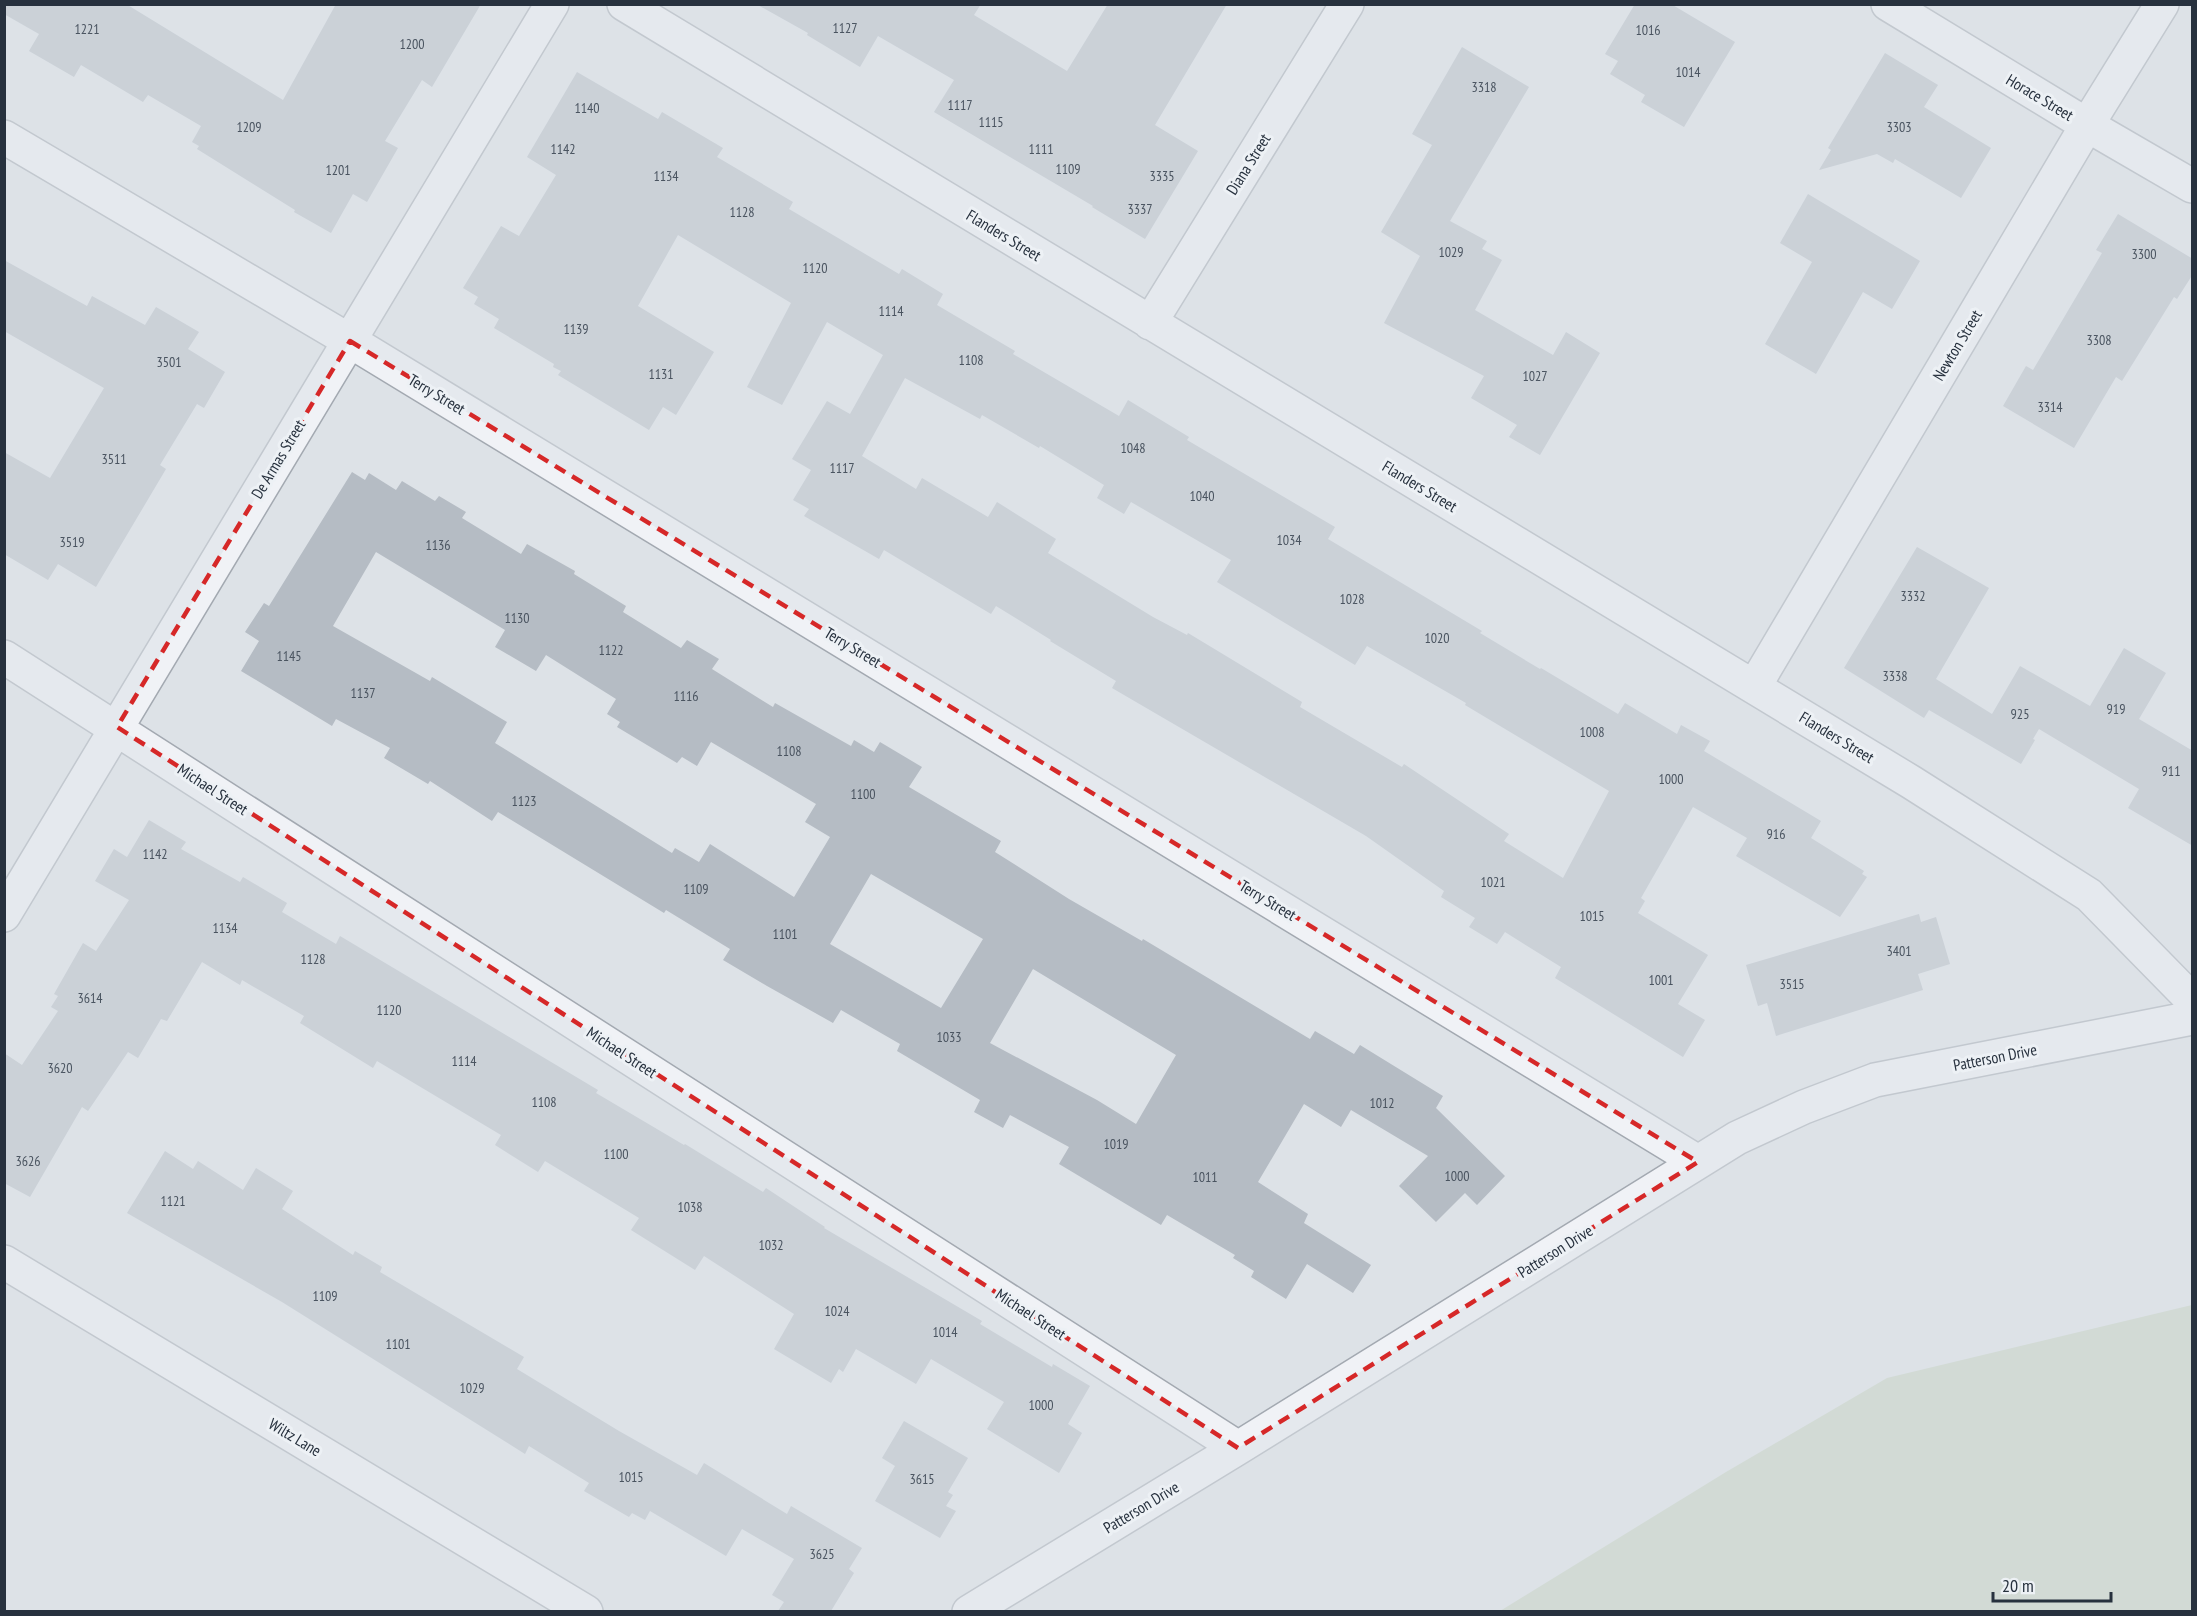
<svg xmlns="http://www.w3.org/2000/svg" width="2197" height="1616" font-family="'PT Sans Narrow',sans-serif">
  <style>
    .green { fill: #c5d1be }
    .building { fill: #b5bcc4; fill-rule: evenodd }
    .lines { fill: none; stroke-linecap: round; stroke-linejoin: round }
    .minor-casing { stroke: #a3a9b1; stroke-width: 36 }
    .minor { stroke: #f0f2f6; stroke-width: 33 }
    .marked { fill: none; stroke: #d62828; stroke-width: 4.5; stroke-dasharray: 12 8; stroke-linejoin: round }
    .labels { text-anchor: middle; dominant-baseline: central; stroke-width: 6; stroke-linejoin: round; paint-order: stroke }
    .number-label { font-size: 14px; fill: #4a5460 }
    .street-label { font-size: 16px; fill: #27313e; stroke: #edf1f5 }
  </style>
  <rect width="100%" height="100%" fill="#dde2e7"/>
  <path class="green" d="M 2192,1305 L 2192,1611 L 1500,1611 L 1726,1472 L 1887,1378 Z"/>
  <path class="building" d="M 4,4 L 126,4 L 283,100 L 336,4 L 481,4 L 432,87 L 422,80 L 385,141 L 398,148 L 367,202 L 353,194 L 331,233 L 294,212 L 295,210 L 197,149 L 199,146 L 192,142 L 201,126 L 148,95 L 143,102 L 81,65 L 74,77 L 29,51 L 39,34 L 4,14 Z
    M 756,4 L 981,4 L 974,15 L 1067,71 L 1108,4 L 1227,4 L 1155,125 L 1198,151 L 1145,239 L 1092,207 L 1093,206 L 934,112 L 954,80 L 878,36 L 860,67 L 807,35 L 808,33 Z
    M 1635,4 L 1671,4 L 1735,42 L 1684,127 L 1641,102 L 1645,95 L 1610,74 L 1618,61 L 1605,54 Z
    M 1462,47 L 1529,87 L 1450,221 L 1487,241 L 1482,249 L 1502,260 L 1475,310 L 1553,355 L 1566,332 L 1600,353 L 1540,455 L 1509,437 L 1517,425 L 1471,398 L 1484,376 L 1384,323 L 1420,256 L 1381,232 L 1432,145 L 1412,134 Z
    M 1885,53 L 1938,85 L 1924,107 L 1991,148 L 1961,198 L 1895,159 L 1893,163 L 1877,154 L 1819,170 L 1831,150 L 1828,148 Z
    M 577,72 L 658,119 L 662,112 L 723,148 L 717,157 L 793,202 L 789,209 L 899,274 L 902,269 L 943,294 L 937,305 L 1015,351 L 1013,354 L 1119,416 L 1128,400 L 1189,437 L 1187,440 L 1335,527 L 1328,539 L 1482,631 L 1480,633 L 1540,669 L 1541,668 L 1618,714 L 1625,703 L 1677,734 L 1681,725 L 1710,741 L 1704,751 L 1821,821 L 1811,838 L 1864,871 L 1862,874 L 1867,877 L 1840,917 L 1736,856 L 1747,838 L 1693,807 L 1641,898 L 1645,901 L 1638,913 L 1708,955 L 1678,1004 L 1705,1020 L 1683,1057 L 1555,978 L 1561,967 L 1505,932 L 1497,944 L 1469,927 L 1475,918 L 1441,897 L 1444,891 L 1366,836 L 1112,688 L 1116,681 L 1050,641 L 1051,640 L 996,606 L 991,614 L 884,550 L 879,559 L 804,516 L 809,509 L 793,500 L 811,470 L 792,459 L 827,401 L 850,414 L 883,355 L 827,322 L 782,405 L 747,387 L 791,303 L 678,235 L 638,306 L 714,352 L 676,415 L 663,407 L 649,430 L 558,375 L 561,371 L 553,367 L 554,364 L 494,328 L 499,319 L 474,304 L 478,297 L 463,288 L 501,226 L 519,236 L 556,175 L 527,157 ZM 905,378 L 980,419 L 982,415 L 1039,448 L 1040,446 L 1104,485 L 1097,498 L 1124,514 L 1131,502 L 1231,560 L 1217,582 L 1355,665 L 1367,646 L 1466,703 L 1465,705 L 1609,791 L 1563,878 L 1504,841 L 1509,834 L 1404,764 L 1402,767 L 1300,707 L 1302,702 L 1188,633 L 1187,635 L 1153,617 L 1048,553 L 1056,539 L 997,502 L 988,517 L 922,478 L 916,489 L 862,456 Z
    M 1808,194 L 1920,261 L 1892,309 L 1863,292 L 1816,374 L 1765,344 L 1812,262 L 1780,243 Z
    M 2118,214 L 2193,259 L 2193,274 L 2177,299 L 2174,297 L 2122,381 L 2116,377 L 2074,448 L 2003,406 L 2026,366 L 2033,370 L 2102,253 L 2096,250 Z
    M 4,260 L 87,306 L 92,296 L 145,325 L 156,307 L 199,332 L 188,349 L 225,372 L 204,408 L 197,404 L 160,465 L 166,469 L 96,587 L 58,564 L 48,580 L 4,554 L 4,452 L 50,478 L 104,388 L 4,331 Z
    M 352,472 L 365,480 L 369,473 L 396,490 L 402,481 L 435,501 L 439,496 L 466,512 L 462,518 L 521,554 L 527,544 L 575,571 L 574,574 L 626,606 L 623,612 L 681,648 L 687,640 L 719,659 L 712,669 L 773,707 L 775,703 L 851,746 L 854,740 L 874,752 L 880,742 L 922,767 L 909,787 L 1001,841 L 995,852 L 1069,899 L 1142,941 L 1143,939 L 1310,1039 L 1315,1031 L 1354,1054 L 1360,1045 L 1443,1096 L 1436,1108 L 1505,1176 L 1477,1205 L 1465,1193 L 1436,1222 L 1399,1186 L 1428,1156 L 1351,1110 L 1341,1127 L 1304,1104 L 1258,1182 L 1308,1214 L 1304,1223 L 1371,1265 L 1353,1293 L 1307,1264 L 1286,1299 L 1251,1277 L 1254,1271 L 1233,1258 L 1235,1255 L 1167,1215 L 1161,1225 L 1059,1164 L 1069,1147 L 1010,1115 L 1003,1128 L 974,1112 L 980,1100 L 897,1051 L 900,1044 L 841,1010 L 833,1023 L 767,986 L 723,960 L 730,949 L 666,910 L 664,913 L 498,812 L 492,821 L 430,781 L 428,784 L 384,758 L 390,748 L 336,719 L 332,726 L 241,671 L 259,641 L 245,632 L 264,603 L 269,606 ZM 376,552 L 505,630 L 495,647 L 536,671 L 546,655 L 616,699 L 607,714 L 620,722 L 617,727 L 677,763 L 682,757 L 697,766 L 711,742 L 816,804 L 805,822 L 830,837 L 794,897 L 710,844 L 699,862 L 675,848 L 672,853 L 495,743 L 507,722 L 432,677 L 430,681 L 333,626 ZM 871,874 L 983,939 L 941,1008 L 830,944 ZM 1033,969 L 1176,1055 L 1136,1124 L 1097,1100 L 990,1043 Z
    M 1917,547 L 1989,588 L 1936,679 L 1992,714 L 2020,666 L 2090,706 L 2124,648 L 2166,673 L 2139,719 L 2193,751 L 2193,846 L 2128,808 L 2139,789 L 2039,729 L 2033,739 L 2035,740 L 2021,764 L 1929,710 L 1924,718 L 1844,668 Z
    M 149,820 L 186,842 L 181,849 L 240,882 L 243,877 L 287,903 L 282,912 L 336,944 L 340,936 L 598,1090 L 596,1093 L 684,1145 L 685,1144 L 763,1192 L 766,1188 L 825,1227 L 824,1228 L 982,1321 L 980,1324 L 1052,1367 L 1053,1364 L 1090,1386 L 1068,1424 L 1082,1433 L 1059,1473 L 987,1429 L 1004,1402 L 931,1359 L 916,1384 L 856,1349 L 843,1372 L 839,1369 L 831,1383 L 774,1349 L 794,1314 L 704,1256 L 695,1270 L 631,1230 L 639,1218 L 545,1161 L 538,1172 L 495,1145 L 501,1135 L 377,1061 L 373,1068 L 300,1023 L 304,1016 L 242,980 L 240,985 L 202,962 L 167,1021 L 161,1019 L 138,1058 L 128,1052 L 88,1111 L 82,1107 L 30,1197 L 4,1183 L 4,1053 L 22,1065 L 58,1011 L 51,1007 L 58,996 L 54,994 L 83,943 L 96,951 L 129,900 L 95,881 L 114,849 L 127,857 Z
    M 1919,914 L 1921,922 L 1936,917 L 1950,964 L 1918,974 L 1923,990 L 1776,1036 L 1767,1003 L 1758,1006 L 1746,965 Z
    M 165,1151 L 193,1169 L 198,1161 L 243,1190 L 256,1168 L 293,1191 L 282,1209 L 353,1255 L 355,1251 L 382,1267 L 380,1272 L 524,1357 L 517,1369 L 619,1431 L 697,1475 L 704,1463 L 787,1514 L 791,1506 L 862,1548 L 849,1569 L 854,1573 L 831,1611 L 778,1611 L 784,1602 L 772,1595 L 794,1559 L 742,1529 L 726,1556 L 650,1511 L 645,1520 L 632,1513 L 629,1517 L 584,1491 L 589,1483 L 529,1446 L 525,1454 L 282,1302 L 127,1213 Z
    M 904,1421 L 968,1458 L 948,1492 L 953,1495 L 946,1506 L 956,1511 L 940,1538 L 875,1501 L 895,1466 L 882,1458 Z"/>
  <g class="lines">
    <defs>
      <path id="minor" d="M 624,4 L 1911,782 L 2089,895 L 2192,1000
        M 1888,4 L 2087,125 L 2192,186
        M 4,137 L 350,341 L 1698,1162
        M 1150,323 L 1347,4
        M 4,657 L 1238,1448
        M 1754,687 L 2087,125 L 2162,4
        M 4,915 L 552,4
        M 4,1262 L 586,1612
        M 969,1612 L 1238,1448 L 1737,1138 L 1804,1107 L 1875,1080 L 2192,1018"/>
    </defs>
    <use href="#minor" class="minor-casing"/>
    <use href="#minor" class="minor"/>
  </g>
  <path d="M0 0H2197V1616H0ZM 350,341 L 1698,1162 L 1238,1448 L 117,727 Z" fill="#dde2e7" fill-opacity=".55" fill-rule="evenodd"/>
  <path class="marked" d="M 350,341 L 1698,1162 L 1238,1448 L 117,727 Z"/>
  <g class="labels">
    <g class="number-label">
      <text x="845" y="28">1127</text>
      <text x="87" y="29">1221</text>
      <text x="1648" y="30">1016</text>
      <text x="412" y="44">1200</text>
      <text x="1688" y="72">1014</text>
      <text x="1484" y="87">3318</text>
      <text x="960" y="105">1117</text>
      <text x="587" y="108">1140</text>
      <text x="991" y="122">1115</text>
      <text x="249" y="127">1209</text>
      <text x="1899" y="127">3303</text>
      <text x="563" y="149">1142</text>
      <text x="1041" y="149">1111</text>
      <text x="1068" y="169">1109</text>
      <text x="338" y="170">1201</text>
      <text x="666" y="176">1134</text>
      <text x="1162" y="176">3335</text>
      <text x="1140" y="209">3337</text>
      <text x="742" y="212">1128</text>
      <text x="1451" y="252">1029</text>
      <text x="2144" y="254">3300</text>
      <text x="815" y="268">1120</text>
      <text x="891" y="311">1114</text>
      <text x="576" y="329">1139</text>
      <text x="2099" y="340">3308</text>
      <text x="971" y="360">1108</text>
      <text x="169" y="362">3501</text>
      <text x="661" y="374">1131</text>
      <text x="1535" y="376">1027</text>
      <text x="2050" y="407">3314</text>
      <text x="1133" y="448">1048</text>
      <text x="114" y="459">3511</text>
      <text x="842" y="468">1117</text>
      <text x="1202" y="496">1040</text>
      <text x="1289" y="540">1034</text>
      <text x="72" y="542">3519</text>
      <text x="438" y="545">1136</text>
      <text x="1913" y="596">3332</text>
      <text x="1352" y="599">1028</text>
      <text x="517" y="618">1130</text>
      <text x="1437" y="638">1020</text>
      <text x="611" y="650">1122</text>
      <text x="289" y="656">1145</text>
      <text x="1895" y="676">3338</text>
      <text x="363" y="693">1137</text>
      <text x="686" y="696">1116</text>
      <text x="2116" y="709">919</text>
      <text x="2020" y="714">925</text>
      <text x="1592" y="732">1008</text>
      <text x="789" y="751">1108</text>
      <text x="2171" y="771">911</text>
      <text x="1671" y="779">1000</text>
      <text x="863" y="794">1100</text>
      <text x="524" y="801">1123</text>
      <text x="1776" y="834">916</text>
      <text x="155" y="854">1142</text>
      <text x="1493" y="882">1021</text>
      <text x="696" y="889">1109</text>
      <text x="1592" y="916">1015</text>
      <text x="225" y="928">1134</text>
      <text x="785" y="934">1101</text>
      <text x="1899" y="951">3401</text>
      <text x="313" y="959">1128</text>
      <text x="1661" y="980">1001</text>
      <text x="1792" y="984">3515</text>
      <text x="90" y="998">3614</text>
      <text x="389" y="1010">1120</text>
      <text x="949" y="1037">1033</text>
      <text x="464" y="1061">1114</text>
      <text x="60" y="1068">3620</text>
      <text x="544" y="1102">1108</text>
      <text x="1382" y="1103">1012</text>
      <text x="1116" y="1144">1019</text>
      <text x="616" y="1154">1100</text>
      <text x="28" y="1161">3626</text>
      <text x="1457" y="1176">1000</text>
      <text x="1205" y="1177">1011</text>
      <text x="173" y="1201">1121</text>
      <text x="690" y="1207">1038</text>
      <text x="771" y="1245">1032</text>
      <text x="325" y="1296">1109</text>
      <text x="837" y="1311">1024</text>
      <text x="945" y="1332">1014</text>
      <text x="398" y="1344">1101</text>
      <text x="472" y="1388">1029</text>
      <text x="1041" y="1405">1000</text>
      <text x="631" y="1477">1015</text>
      <text x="922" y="1479">3615</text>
      <text x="822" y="1554">3625</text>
    </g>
    <g class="street-label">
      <text transform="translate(2040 97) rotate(31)">Horace Street</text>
      <text transform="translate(1248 164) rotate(-58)">Diana Street</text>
      <text transform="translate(1004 235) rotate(31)">Flanders Street</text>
      <text transform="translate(1957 345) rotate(-59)">Newton Street</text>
      <text transform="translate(437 394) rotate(31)">Terry Street</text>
      <text transform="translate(278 459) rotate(-59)">De Armas Street</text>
      <text transform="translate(1420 486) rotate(31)">Flanders Street</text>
      <text transform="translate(853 647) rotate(31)">Terry Street</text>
      <text transform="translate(1837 737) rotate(31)">Flanders Street</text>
      <text transform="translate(213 789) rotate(33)">Michael Street</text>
      <text transform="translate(1268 900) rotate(31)">Terry Street</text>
      <text transform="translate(622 1052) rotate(33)">Michael Street</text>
      <text transform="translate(1995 1057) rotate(-11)">Patterson Drive</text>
      <text transform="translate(1555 1251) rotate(-32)">Patterson Drive</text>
      <text transform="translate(1031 1314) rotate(33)">Michael Street</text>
      <text transform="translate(295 1437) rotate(31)">Wiltz Lane</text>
      <text transform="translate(1141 1507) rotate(-31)">Patterson Drive</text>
    </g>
  </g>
  <rect width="2197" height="1616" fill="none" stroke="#27313e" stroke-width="12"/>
  <path d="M1993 1592v9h118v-9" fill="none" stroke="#27313e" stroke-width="3"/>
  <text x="2002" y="1592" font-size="18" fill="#27313e" stroke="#edf1f5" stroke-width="4.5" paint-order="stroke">20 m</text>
</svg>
